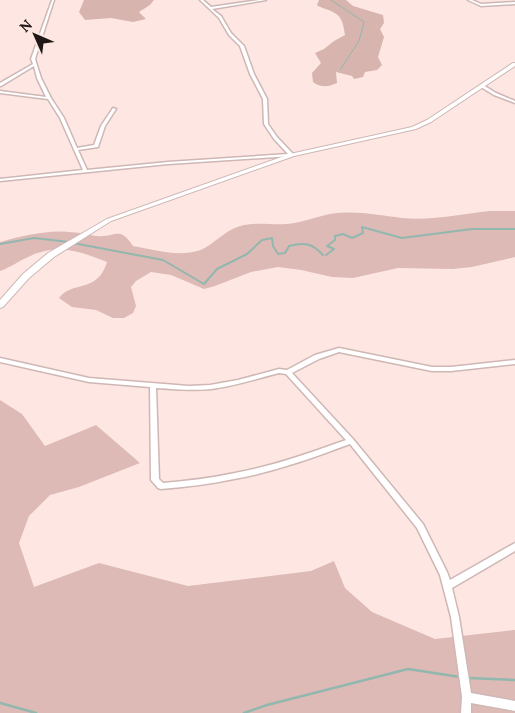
<svg xmlns="http://www.w3.org/2000/svg" width="515" height="713" font-family="Lora,serif">
  <style>
    .green { fill: #ddbab5 }
    .forest { fill: #d7b4ae }
    .lines { fill: none; stroke-linecap: round; stroke-linejoin: round }
    .stream-far2 { stroke: #92b7ae; stroke-width: 1 }
    .stream-far1 { stroke: #92b7ae; stroke-width: 2 }
    .stream { stroke: #92b7ae; stroke-width: 2.5 }
    .street-casing { stroke: #ceb7b4; stroke-width: 3 }
    .secondary-casing { stroke: #ceb7b4; stroke-width: 2 }
    .street { fill: #fff; fill-rule: evenodd }
    .secondary { fill: #fff; fill-rule: evenodd }
  </style>
  <rect width="100%" height="100%" fill="#fee7e3"/>
  <path class="green" d="M 490,211 L 515,211 L 515,257 L 472,267 L 453,269 L 398,268 L 353,278 L 332,277 L 301,270 L 278,267 L 251,272 L 215,286 L 204,289 L 171,275 L 151,272 L 136,281 L 131,287 L 136,306 L 133,313 L 124,318 L 113,318 L 96,310 L 72,307 L 59,298 C 73,280 97,294 107,262 C 79,251 57,243 28,257 C 18,261 10,268 0,271 L 0,242 C 23,236 46,230 69,232 C 79,232 87,235 96,236 C 116,238 119,225 133,246 C 156,250 187,260 208,246 C 220,238 229,228 244,225 C 258,222 271,225 286,224 C 301,223 315,217 330,214 C 355,210 378,215 402,218 C 431,221 461,214 490,211 Z
    M 0,400 L 22,414 L 45,446 L 96,425 L 140,463 L 79,487 L 50,495 L 29,516 L 19,543 L 34,587 L 99,563 L 188,586 L 311,571 L 334,561 L 345,588 L 372,612 L 435,639 L 515,630 L 515,713 L 0,713 Z"/>
  <path class="forest" d="M 84,0 L 154,0 L 150,5 L 139,12 L 146,19 L 133,22 L 111,18 L 85,20 L 79,12 Z
    M 319,0 L 346,0 L 353,6 L 383,15 L 384,23 L 380,29 L 384,37 L 378,57 L 382,65 L 377,70 L 365,72 L 363,77 L 354,79 L 352,76 L 336,72 L 337,83 C 328,87 321,88 313,82 L 312,73 L 321,63 L 315,53 L 324,49 L 334,41 L 345,35 C 342,13 338,14 318,6 L 317,5 Z"/>
  <g class="lines">
    <path class="stream-far2" d="M 331,0 L 364,22 L 359,41 L 340,70"/>
    <path class="stream-far1" d="M 73,243 L 163,260 L 204,284 L 217,269 L 247,254 L 262,240 L 272,238 L 273,246 L 278,254 L 285,253 L 289,246 C 304,242 312,243 323,255
      M 0,244 L 34,238 L 69,242
      M 326,255 L 334,249 L 327,246 L 335,240 L 335,236 L 343,234 L 352,238 L 363,233 L 362,227 L 402,238 L 472,229 L 515,229"/>
    <path class="stream" d="M 468,678 L 515,680
      M 0,703 L 36,713
      M 244,713 L 267,705 L 408,669 L 460,677"/>
    <defs>
      <path id="street" d="M 52,0 L 54,0 L 35,59 L 41,78 L 51,98 L 64,118 L 77,148 L 94,145 L 101,126 L 113,108 L 116,109 L 105,126 L 98,147 L 78,150 L 87,170 L 168,162 L 288,154 L 274,139 L 264,124 L 263,99 L 250,74 L 240,46 L 229,35 L 219,18 L 200,0 L 203,0 L 211,7 L 259,0 L 266,0 L 212,9 L 221,16 L 231,33 L 244,46 L 254,74 L 267,99 L 268,124 L 277,137 L 294,155 L 292,156 L 168,164 L 0,181 L 0,179 L 83,170 L 60,118 L 48,99 L 0,93 L 0,91 L 46,97 L 37,78 L 34,66 L 1,86 L 0,86 L 0,83 L 33,64 L 31,59 Z
        M 468,0 L 472,0 L 481,4 L 515,2 L 515,4 L 481,6 Z
        M 481,85 L 483,85 L 496,93 L 515,101 L 515,103 L 494,95 L 481,87 Z
        M 339,348 L 432,367 L 451,367 L 515,360 L 515,364 L 451,371 L 432,371 L 339,352 L 319,359 L 292,373 L 353,439 L 423,524 L 447,572 L 450,580 L 515,543 L 515,551 L 452,588 L 459,617 L 471,693 L 515,701 L 515,711 L 471,703 L 471,713 L 461,713 L 462,697 L 451,617 L 440,575 L 417,528 L 350,444 C 312,458 274,472 234,479 C 210,484 186,487 161,489 L 158,488 L 151,480 L 150,387 L 89,382 L 0,362 L 0,358 L 89,378 L 189,386 L 210,385 L 238,380 L 279,369 L 287,370 L 315,355 ZM 279,373 L 286,374 L 346,440 C 310,453 273,466 235,473 C 211,478 187,481 163,483 L 159,479 L 156,388 C 174,389 193,391 211,389 C 234,386 256,379 279,373 Z"/>
      <path id="secondary" d="M 513,63 L 515,63 L 515,66 L 431,122 L 416,129 L 294,156 L 111,221 L 54,257 L 29,278 L 3,307 L 0,308 L 0,300 L 23,274 L 48,253 L 107,219 L 290,154 L 412,127 L 427,120 Z"/>
    </defs>
    <use href="#street" class="street-casing"/>
    <use href="#secondary" class="secondary-casing"/>
    <use href="#street" class="street"/>
    <use href="#secondary" class="secondary"/>
  </g>
  <g transform="translate(35 35) rotate(315)" stroke="#fee7e3" stroke-width="4" paint-order="stroke">
  <path d="M0-4L9 19L0 12L-9 19Z" fill="#201817"/>
  <text y="-8" font-size="14" font-weight="bold" text-anchor="middle" fill="#201817">N</text>
  </g>
</svg>
